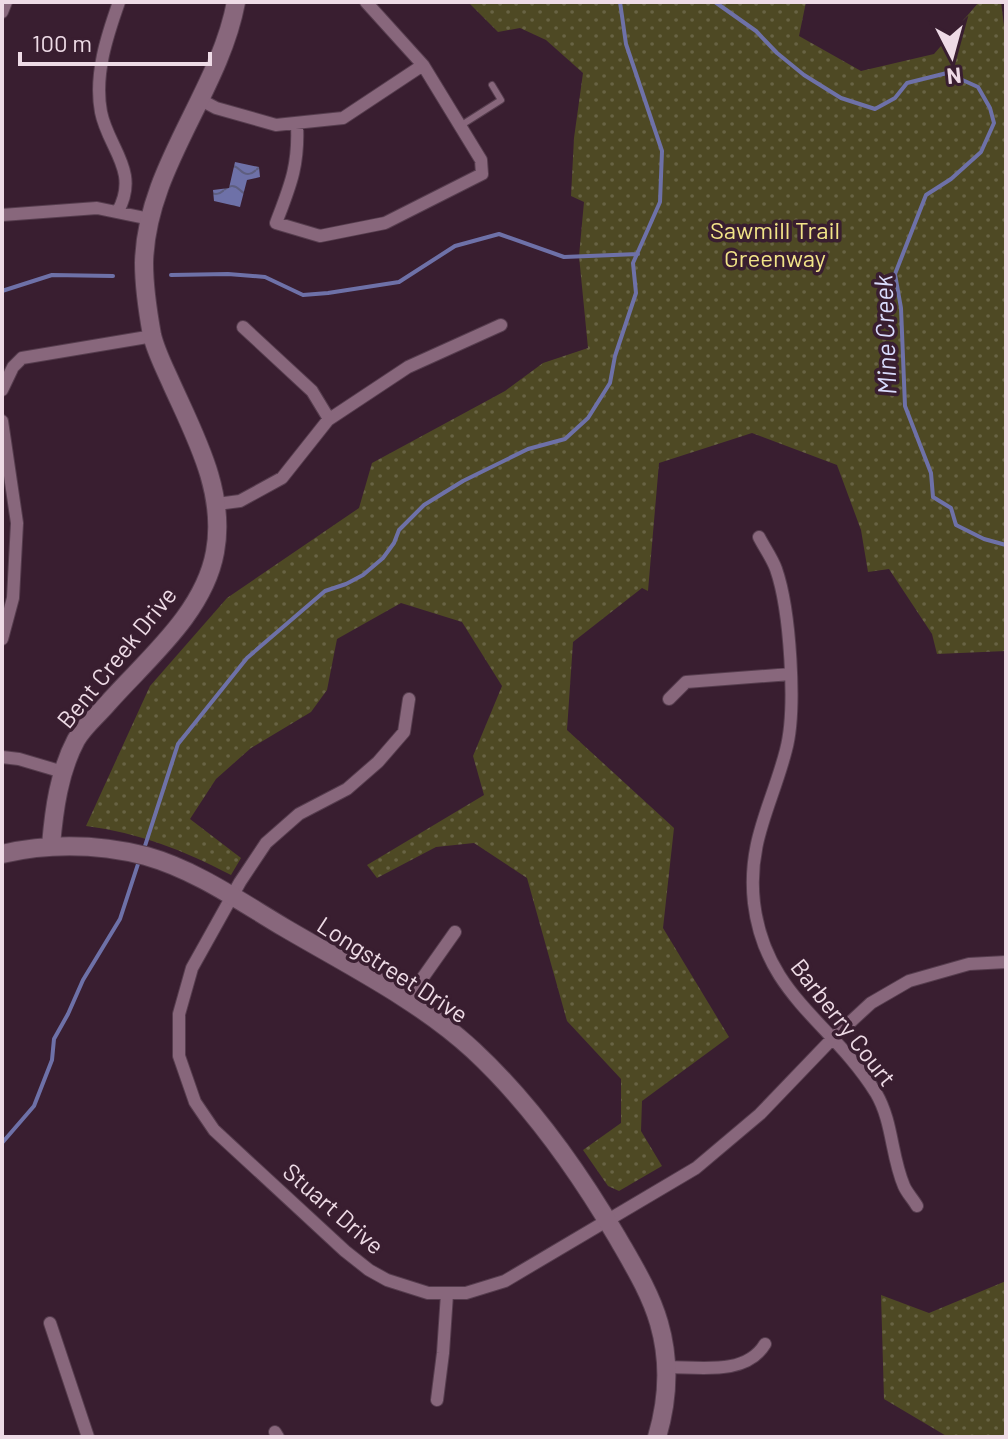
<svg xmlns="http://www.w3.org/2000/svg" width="1008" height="1439" font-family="Barlow,sans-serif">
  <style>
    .green { fill: url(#green-dots) }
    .water { fill: url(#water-waves) }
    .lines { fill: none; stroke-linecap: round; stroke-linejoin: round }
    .stream { stroke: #6e71a8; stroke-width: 4 }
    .lane-casing { stroke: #563d4e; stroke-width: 8 }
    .street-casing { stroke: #563d4e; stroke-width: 14 }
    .secondary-casing { stroke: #563d4e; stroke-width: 20 }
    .lane { stroke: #88677c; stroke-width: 6 }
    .street { stroke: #88677c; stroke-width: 12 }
    .secondary { stroke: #88677c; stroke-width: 18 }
    .labels { text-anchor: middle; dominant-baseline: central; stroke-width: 7; stroke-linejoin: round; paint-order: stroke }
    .park-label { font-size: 24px; fill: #f2e488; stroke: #391e30 }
    .street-label { font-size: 24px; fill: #eedbe6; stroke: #391e30 }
    .water-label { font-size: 26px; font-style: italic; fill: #d9dcfd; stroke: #391e30 }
  </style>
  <defs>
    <pattern id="green-dots" width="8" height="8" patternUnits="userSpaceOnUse" patternTransform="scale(2)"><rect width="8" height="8" fill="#4e4924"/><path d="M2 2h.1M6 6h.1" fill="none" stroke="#686344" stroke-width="1.8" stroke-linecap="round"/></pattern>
    <pattern id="water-waves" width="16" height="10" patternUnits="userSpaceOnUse" patternTransform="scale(2)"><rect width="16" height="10" fill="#6e71a8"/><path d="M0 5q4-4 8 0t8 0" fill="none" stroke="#5e5e80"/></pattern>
  </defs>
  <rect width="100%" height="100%" fill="#391e30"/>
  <path class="green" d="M 468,2 L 806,2 L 799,36 L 861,71 L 934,54 L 979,2 L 1001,2 L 1006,41 L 1006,651 L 937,654 L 932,634 L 889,569 L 868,572 L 861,530 L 837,465 L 752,433 L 659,463 L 648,591 L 642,588 L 573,642 L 567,730 L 674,828 L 663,928 L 729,1037 L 642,1101 L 641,1131 L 662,1166 L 619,1191 L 608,1186 L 583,1150 L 621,1123 L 621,1079 L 567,1021 L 527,878 L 474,843 L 436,847 L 377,878 L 367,865 L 484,795 L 473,756 L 502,686 L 462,622 L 401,603 L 337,639 L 327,690 L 311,712 L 251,748 L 216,779 L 190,819 L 241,858 L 231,875 C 183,850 139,833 86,826 L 150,686 L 227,598 L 359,508 L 372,463 L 505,391 L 543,363 L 588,348 L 579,256 L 584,202 L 571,196 L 574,138 L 583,73 L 546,40 L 520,28 L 498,32 Z
    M 1006,1281 L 1006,1437 L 948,1437 L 884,1399 L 881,1295 L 929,1313 Z"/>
  <path class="water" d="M 235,162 L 259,167 L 260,177 L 247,180 L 240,207 L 214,201 L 213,190 L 229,188 Z"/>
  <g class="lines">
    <path class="stream" d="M 715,2 L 756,31 L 777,53 L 804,75 L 841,98 L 875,109 L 895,98 L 907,83 L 947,73 L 978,87 L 990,108 L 994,123 L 981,152 L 951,179 L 926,195 L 895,274 L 901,308 L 905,406 L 931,473 L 933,497 L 951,508 L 956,525 L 984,539 L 1006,545
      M 171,275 L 228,274 L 265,277 L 303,295 L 328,293 L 399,282 L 455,246 L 499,234 L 564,257 L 638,254
      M 2,291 L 52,275 L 113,276
      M 144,849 L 178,744 L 247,658 L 325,591 L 346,584 L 363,575 L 383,558 L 394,543 L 399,530 L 424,505 L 463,481 L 528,449 L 565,439 L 588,418 L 610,383 L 615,356 L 636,293 L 633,263 L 660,202 L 662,151 L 626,44 L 620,2
      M 2,1143 L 34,1106 L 52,1060 L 54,1039 L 68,1014 L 83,980 L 120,919 L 139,861"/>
    <defs>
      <path id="lane" d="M 460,126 L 501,100 L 492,85"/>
      <path id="street" d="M 2,12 L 6,2
        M 201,100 L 216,108 L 276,125 L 343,118 L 423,65
        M 297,125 C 299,166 290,186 276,223 L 320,236 L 385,223 L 482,174 L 481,160 L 423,65 L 366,2
        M 118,211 C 140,171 108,148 101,112 C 94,75 107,36 119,2
        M 2,215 L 97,208 L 150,219
        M 243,327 L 312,391 L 329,419
        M 2,390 L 13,367 L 22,358 L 153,336
        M 2,421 L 17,523 L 13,598 L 2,639
        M 217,504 L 240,501 L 282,478 L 328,420 L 408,367 L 501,325
        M 759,537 C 764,547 772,558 776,569 C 790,609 797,709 786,750 C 772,805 747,842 754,903 C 765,995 832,1022 876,1093 C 893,1122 891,1156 904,1186 C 907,1193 913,1199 917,1206
        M 409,699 L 404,732 L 378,762 L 347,789 L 299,814 L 266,843 L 240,882 L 192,968 L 179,1014 L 179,1056 L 195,1102 L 214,1130 L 345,1251 L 369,1270 L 387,1280 L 428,1293 L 466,1293 L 505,1281 L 696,1168 L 760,1114 L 832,1039 L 871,1003 L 909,981 L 969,964 L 1006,962
        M 669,699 L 686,682 L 791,674
        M 2,757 L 19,759 L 63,772
        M 407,1000 L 455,932
        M 50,1323 L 88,1437
        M 667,1367 C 699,1367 746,1376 765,1344
        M 437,1400 L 443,1353 L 447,1294
        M 275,1432 L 278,1437"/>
      <path id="secondary" d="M 51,845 C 54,810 59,772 76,740 C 84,726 98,715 108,703 C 147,659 204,613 215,552 C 226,493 196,438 172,385 C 165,369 156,352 152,335 C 148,313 144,285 144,263 C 146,168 219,93 236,2
        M 2,854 C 50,843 98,844 146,856 C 196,870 241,902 285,928 C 348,965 420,1001 473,1050 C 531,1104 577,1169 617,1237 C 633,1265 650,1292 659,1323 C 670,1361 668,1400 657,1437"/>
    </defs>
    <use href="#lane" class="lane-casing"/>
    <use href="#street" class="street-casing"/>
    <use href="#secondary" class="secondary-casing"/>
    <use href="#lane" class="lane"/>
    <use href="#street" class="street"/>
    <use href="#secondary" class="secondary"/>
  </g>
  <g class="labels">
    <g class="park-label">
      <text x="775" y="229">Sawmill Trail<tspan x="775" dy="28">Greenway</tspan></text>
    </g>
    <g class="street-label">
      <text transform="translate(116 657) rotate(-51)">Bent Creek Drive</text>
      <text transform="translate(393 969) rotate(33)">Longstreet Drive</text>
      <text transform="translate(844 1022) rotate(52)">Barberry Court</text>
      <text transform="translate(334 1208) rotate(41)">Stuart Drive</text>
    </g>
    <g class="water-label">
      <text transform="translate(884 335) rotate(-92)">Mine Creek</text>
    </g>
  </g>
  <rect width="1008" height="1439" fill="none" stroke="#eedbe6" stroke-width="8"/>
  <g transform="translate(952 56) rotate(174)" stroke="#391e30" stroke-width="6" paint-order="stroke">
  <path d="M0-6L14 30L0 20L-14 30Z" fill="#eedbe6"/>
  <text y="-12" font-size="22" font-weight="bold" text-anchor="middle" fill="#eedbe6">N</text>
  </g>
  <path d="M20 52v12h190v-12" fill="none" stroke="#eedbe6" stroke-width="4"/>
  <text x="32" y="52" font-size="24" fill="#eedbe6" stroke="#391e30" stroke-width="6" paint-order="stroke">100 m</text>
</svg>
